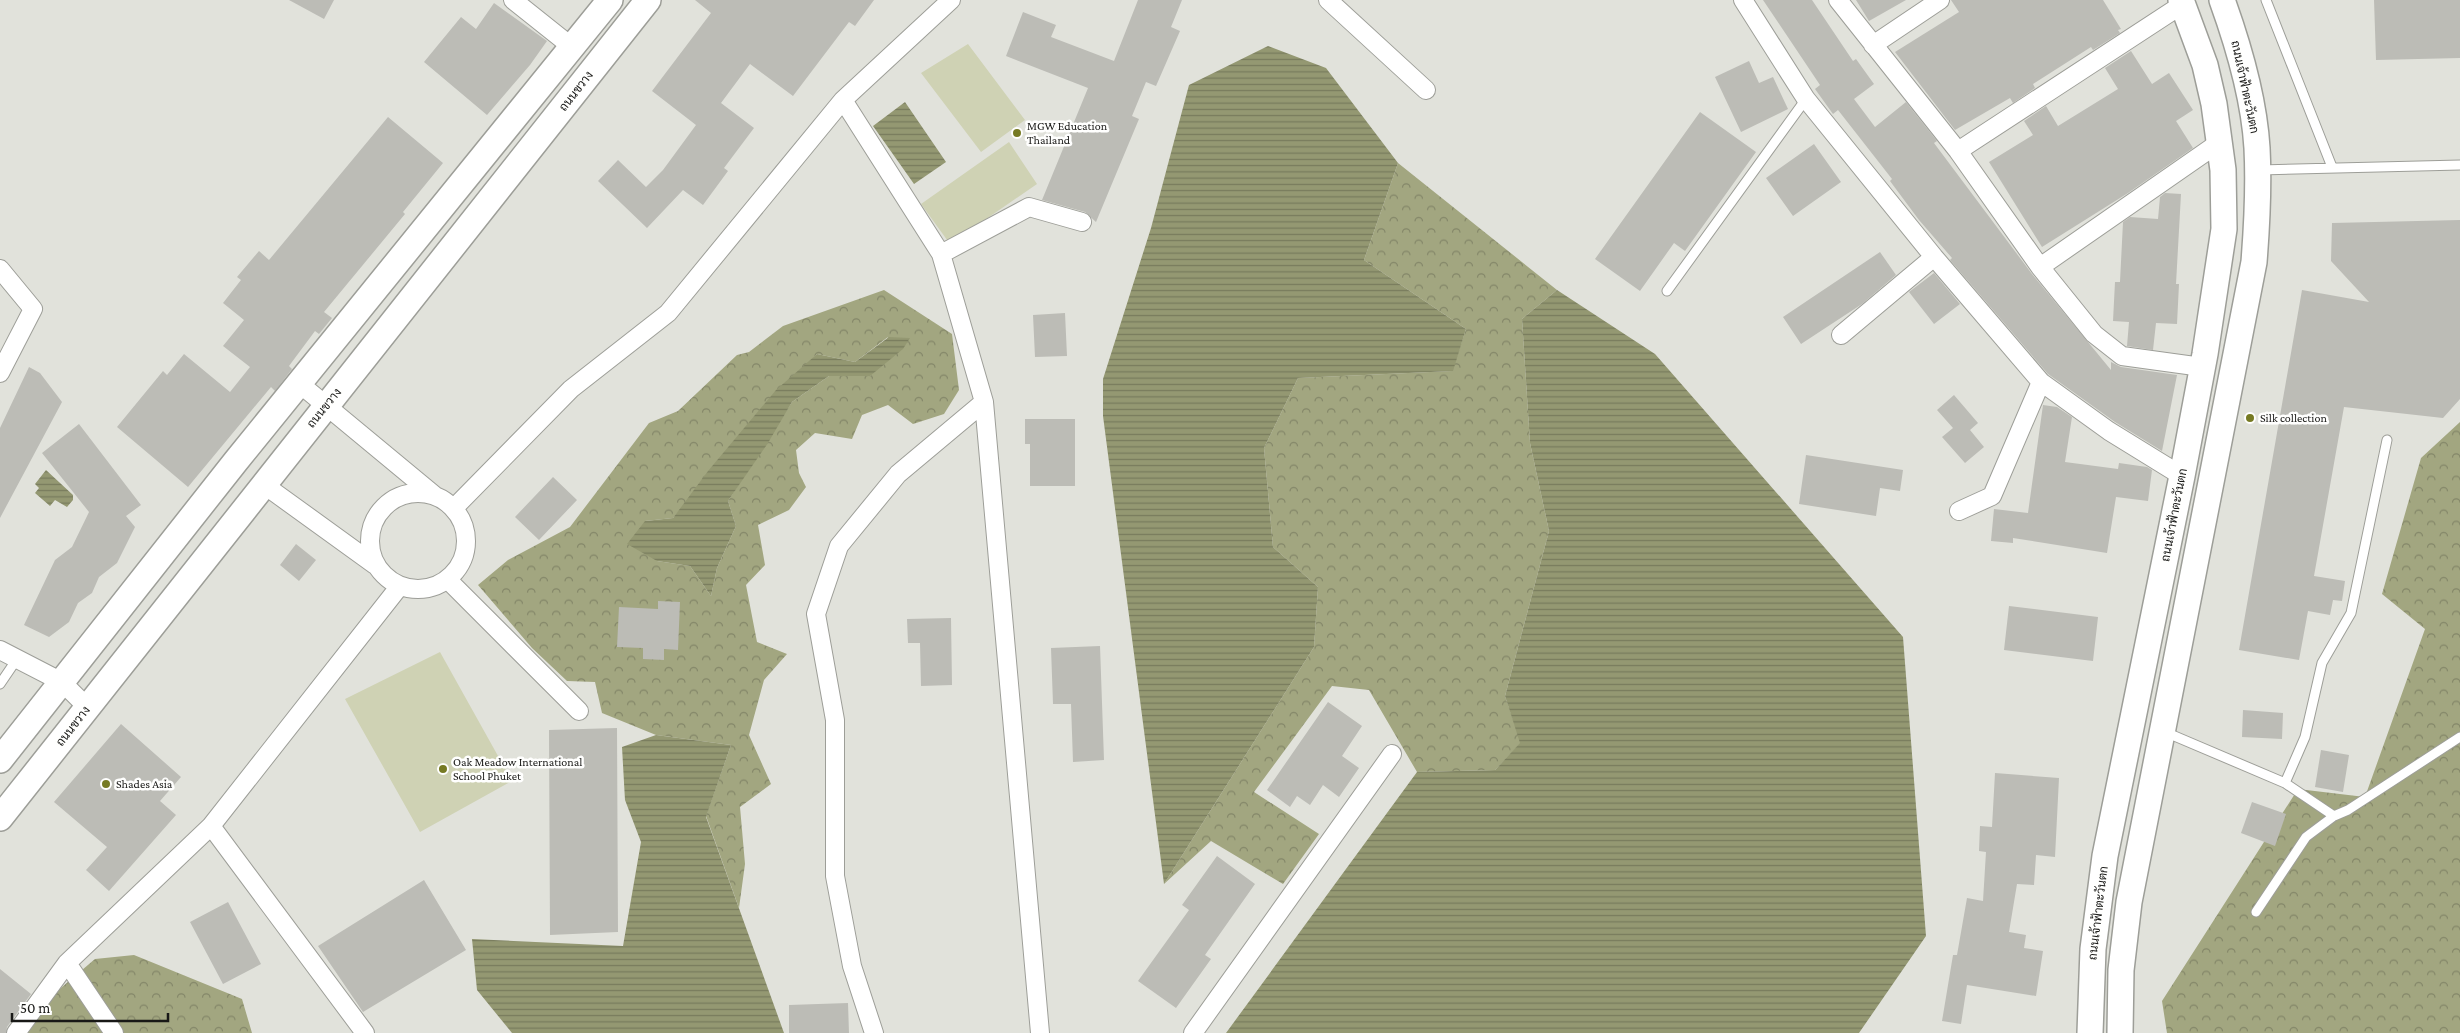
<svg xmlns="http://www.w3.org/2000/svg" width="2460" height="1033" font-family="'Crimson Pro',Sarabun,serif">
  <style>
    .grass { fill: #cfd2b4 }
    .forest { fill: url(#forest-crowns); fill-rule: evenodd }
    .water { fill: url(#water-rules) }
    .building { fill: #bcbcb6 }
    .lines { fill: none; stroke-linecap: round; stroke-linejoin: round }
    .lane-casing { stroke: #9d9e98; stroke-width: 11 }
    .street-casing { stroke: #9d9e98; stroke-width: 20 }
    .secondary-casing { stroke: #9d9e98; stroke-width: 28 }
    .lane { stroke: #fff; stroke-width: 9 }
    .street { stroke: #fff; stroke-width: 18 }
    .secondary { stroke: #fff; stroke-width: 25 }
    .poi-dot { fill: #767a23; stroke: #fffffe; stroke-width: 2 }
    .labels { text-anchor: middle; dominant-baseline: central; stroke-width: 5; stroke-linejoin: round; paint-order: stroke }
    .street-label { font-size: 12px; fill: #181816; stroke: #fffffe }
    .poi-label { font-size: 12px; fill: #181816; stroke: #fffffe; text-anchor: start }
  </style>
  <defs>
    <pattern id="forest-crowns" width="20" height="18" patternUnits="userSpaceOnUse" patternTransform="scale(1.25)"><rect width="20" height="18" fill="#a2a680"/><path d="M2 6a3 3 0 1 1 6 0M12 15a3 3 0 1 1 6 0" fill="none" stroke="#838668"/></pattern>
    <pattern id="water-rules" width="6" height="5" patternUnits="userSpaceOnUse" patternTransform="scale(1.25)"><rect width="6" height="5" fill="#949872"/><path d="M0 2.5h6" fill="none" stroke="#787b5d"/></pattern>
  </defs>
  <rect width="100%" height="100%" fill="#e1e2db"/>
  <path class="grass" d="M 968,44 L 1025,120 L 981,152 L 921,73 Z
    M 1009,142 L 1037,184 L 950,244 L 921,204 Z
    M 440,652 L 512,781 L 420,832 L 345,699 Z"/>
  <path class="forest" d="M 1398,163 L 1557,290 L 1522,319 L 1530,443 L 1549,531 L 1505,696 L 1521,743 L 1495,770 L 1417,772 L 1369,690 L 1332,686 L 1254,792 L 1319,834 L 1283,884 L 1211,841 L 1164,884 L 1314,647 L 1318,587 L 1273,547 L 1264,448 L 1298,378 L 1452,371 L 1466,329 L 1364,260 Z
    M 884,290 L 952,334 L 959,390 L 944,414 L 913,424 L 888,405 L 862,415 L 852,439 L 815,433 L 796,450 L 799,473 L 806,487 L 789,510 L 758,525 L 765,565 L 746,585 L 757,642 L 787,654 L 764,680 L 749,735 L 771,784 L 740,807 L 745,864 L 739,908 L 706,816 L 731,745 L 656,735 L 602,713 L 595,682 L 567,681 L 532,648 L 478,585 L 508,560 L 570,527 L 649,423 L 678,411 L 737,355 L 749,352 L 783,326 ZM 888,337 L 870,376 L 829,376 L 792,402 L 728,501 L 736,526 L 717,568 L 711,596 L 690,566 L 657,561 L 645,521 L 673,518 L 817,354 L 855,362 Z
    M 2460,422 L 2460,1033 L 2167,1033 L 2162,1001 L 2298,789 L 2365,797 L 2425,629 L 2382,594 L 2421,458 Z
    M 134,955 L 242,999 L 252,1033 L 12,1033 L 22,1021 L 95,959 Z"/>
  <path class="water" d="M 1268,46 L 1326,68 L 1398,163 L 1364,260 L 1466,329 L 1453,371 L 1298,378 L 1264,448 L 1273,547 L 1318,587 L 1314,647 L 1164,884 L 1103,416 L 1103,379 L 1151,228 L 1189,85 Z
    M 905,102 L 946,162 L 914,184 L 873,126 Z
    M 1557,290 L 1655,354 L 1903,637 L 1926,936 L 1859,1033 L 1226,1033 L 1417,772 L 1495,770 L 1520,743 L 1505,696 L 1549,531 L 1530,443 L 1522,319 Z
    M 889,337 L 910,338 L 903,349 L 870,376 L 829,376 L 792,402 L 768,443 L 728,501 L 736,526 L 717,568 L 711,596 L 690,566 L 657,561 L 627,544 L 645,521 L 673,518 L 708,471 L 776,390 L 817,354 L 855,362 Z
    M 46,470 L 73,495 L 73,500 L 67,507 L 55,500 L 50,506 L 35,493 L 39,488 L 35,484 Z
    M 656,735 L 731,745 L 706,817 L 784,1033 L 512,1033 L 477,990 L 472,939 L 623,946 L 641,842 L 625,800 L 622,747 Z"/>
  <path class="building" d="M 289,0 L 334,0 L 324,19 Z
    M 695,0 L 874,0 L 855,26 L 849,22 L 793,96 L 750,64 L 721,103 L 754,128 L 724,168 L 728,171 L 703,205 L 683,190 L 647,228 L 598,181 L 618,160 L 646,187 L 663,170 L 696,125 L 652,91 L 711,13 Z
    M 1138,0 L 1182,0 L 1171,27 L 1180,31 L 1156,86 L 1146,82 L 1132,116 L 1139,119 L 1096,222 L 1085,212 L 1042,200 L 1088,88 L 1006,56 L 1023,12 L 1056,25 L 1051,37 L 1114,61 Z
    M 1763,0 L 1812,0 L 1853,61 L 1856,59 L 1874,84 L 1854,99 L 1875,127 L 1906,102 L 1937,141 L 1934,143 L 2032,274 L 2111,370 L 2111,362 L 2121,367 L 2177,375 L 2162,451 L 2115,422 L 2048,374 L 1950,260 L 1952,258 L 1919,220 L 1890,181 L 1892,179 L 1838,110 L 1833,114 L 1815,89 L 1820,85 Z
    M 1856,0 L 1906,0 L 1869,21 Z
    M 1951,0 L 2103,0 L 2121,29 L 2118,30 L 2120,33 L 2093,50 L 2091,47 L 2033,84 L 2035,88 L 2013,103 L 2010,98 L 1955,130 L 1895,52 L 1959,12 Z
    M 2374,0 L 2460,0 L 2460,58 L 2376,60 Z
    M 494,3 L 547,41 L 530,65 L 487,115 L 424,62 L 461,17 L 476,29 Z
    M 2131,51 L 2152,84 L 2169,73 L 2193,110 L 2176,121 L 2193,148 L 2128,193 L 2042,247 L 1989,162 L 2033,135 L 2024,121 L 2046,106 L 2058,126 L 2118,89 L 2105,68 Z
    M 1749,61 L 1759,83 L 1773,77 L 1788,109 L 1741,132 L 1715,77 Z
    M 1700,112 L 1756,152 L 1685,251 L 1674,243 L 1640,291 L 1595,259 Z
    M 388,117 L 443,163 L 403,212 L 405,214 L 324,312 L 332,318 L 319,334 L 315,331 L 289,366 L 292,369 L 275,391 L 271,387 L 188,487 L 117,427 L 163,371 L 167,375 L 184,354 L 230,392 L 250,367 L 223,346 L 244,320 L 223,303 L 241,280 L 237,277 L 259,251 L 269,260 Z
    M 1814,144 L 1841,182 L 1793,216 L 1766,178 Z
    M 2165,193 L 2181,194 L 2176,284 L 2179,284 L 2177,324 L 2156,323 L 2153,350 L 2127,346 L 2129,322 L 2113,321 L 2115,282 L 2120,282 L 2123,222 L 2130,217 L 2158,219 L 2160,197 Z
    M 2460,220 L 2460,399 L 2443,418 L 2344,407 L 2314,576 L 2345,581 L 2342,601 L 2333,600 L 2330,615 L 2308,611 L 2299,660 L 2239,650 L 2302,290 L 2369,302 L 2331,261 L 2332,223 Z
    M 1880,252 L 1896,275 L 1862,304 L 1801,344 L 1783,317 Z
    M 1934,273 L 1960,304 L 1934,324 L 1909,292 Z
    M 1065,313 L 1067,356 L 1035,357 L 1033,315 Z
    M 29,367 L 40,373 L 62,402 L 0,518 L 0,428 Z
    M 1954,395 L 1978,423 L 1970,430 L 1984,447 L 1965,463 L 1942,437 L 1953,428 L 1937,410 Z
    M 2043,405 L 2057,407 L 2072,417 L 2065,462 L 2118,469 L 2119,463 L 2147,467 L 2152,470 L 2148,501 L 2116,497 L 2107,553 L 2013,538 L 2013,543 L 1991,541 L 1994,509 L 2028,513 Z
    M 1025,419 L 1075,419 L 1075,486 L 1030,486 L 1030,444 L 1025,444 Z
    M 79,424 L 141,505 L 126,516 L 135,527 L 117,563 L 99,577 L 92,593 L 78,603 L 69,622 L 49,637 L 24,625 L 55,560 L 72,547 L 89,512 L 42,453 Z
    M 1806,455 L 1903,470 L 1900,491 L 1880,488 L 1876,516 L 1799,504 Z
    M 553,477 L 577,500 L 539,540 L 515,517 Z
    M 296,544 L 316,560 L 299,581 L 280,565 Z
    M 658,601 L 680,602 L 678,650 L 664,649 L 664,660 L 643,659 L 643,648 L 617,647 L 619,607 L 658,609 Z
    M 2009,606 L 2098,617 L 2093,661 L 2004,650 Z
    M 951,618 L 952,685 L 921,686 L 920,643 L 908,643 L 907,619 Z
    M 1100,646 L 1104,760 L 1073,762 L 1071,704 L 1053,704 L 1051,648 Z
    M 1328,702 L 1362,726 L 1342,756 L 1359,768 L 1339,797 L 1323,785 L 1310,805 L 1297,796 L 1290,807 L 1267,790 Z
    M 2243,710 L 2283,713 L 2282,739 L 2242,737 Z
    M 121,724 L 181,777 L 160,801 L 176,815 L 109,891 L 86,870 L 107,847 L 54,802 Z
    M 617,728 L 618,932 L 550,935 L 549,730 Z
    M 2321,750 L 2349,755 L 2343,792 L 2315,787 Z
    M 1995,773 L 2059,778 L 2055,857 L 2036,855 L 2034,885 L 2017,884 L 2009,932 L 2026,935 L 2024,948 L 2043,951 L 2036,996 L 1967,985 L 1961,1024 L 1942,1021 L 1953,955 L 1957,955 L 1967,898 L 1983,901 L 1986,852 L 1979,851 L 1980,826 L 1992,827 Z
    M 2252,802 L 2286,814 L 2275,846 L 2241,833 Z
    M 1217,856 L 1255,884 L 1205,955 L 1211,959 L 1176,1008 L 1138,981 L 1189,910 L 1182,905 Z
    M 424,880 L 466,950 L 363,1012 L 318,946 Z
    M 228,902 L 261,964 L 223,984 L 190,922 Z
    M 0,969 L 31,994 L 7,1027 L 6,1033 L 0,1033 Z
    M 848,1003 L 849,1033 L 789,1033 L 789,1005 Z"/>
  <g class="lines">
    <defs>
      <path id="lane" d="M 2266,0 L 2332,167
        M 2260,170 L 2460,165
        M 1667,291 L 1806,99
        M 0,684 L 17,659
        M 2165,732 L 2285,783 L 2334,816 L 2348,810 L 2460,737
        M 2285,783 L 2305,737 L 2322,663 L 2351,613 L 2387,440
        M 2256,912 L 2306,837 L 2334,816"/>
      <path id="street" d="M 513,0 L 572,47
        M 1328,0 L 1426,90
        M 1743,0 L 1806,99 L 1934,257 L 2041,382 L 2109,431 L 2182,476
        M 1838,0 L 1958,151 L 2040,267 L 2094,334 L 2122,356 L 2202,367
        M 1873,45 L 1940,0
        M 843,100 L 941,254 L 984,402 L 1040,1033
        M 1958,151 L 2183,4
        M 941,254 L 1029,207 L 1082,222
        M 2040,267 L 2220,142
        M 0,269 L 33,309 L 0,373
        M 1841,335 L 1934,257
        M 300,384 L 434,495
        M 263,484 L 375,565
        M370 541a48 48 0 1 1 96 0a48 48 0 1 1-96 0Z
        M 454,508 L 571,389 L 668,313 L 843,100 L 951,0
        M 1959,511 L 1992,496 L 2041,382
        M 448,580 L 579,711
        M 0,650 L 62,682 L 88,708
        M 211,826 L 365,1033
        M 67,963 L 114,1033
        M 16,1033 L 67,963 L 211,826 L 399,587
        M 874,1033 L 852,966 L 835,876 L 835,720 L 816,614 L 839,546 L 898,474 L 984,402
        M 1193,1033 L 1392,754"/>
      <path id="secondary" d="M 0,760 L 236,461 L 610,0
        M 0,818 L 648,0
        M 2090,1033 L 2093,949 L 2105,856 L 2182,476 L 2205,354 L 2224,229 L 2223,170 L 2214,104 L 2205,65 L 2181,0
        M 2120,1033 L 2121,970 L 2129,902 L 2254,262 C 2257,224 2259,186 2257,148 C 2254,98 2239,47 2222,0"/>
    </defs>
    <use href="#lane" class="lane-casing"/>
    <use href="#street" class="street-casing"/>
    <use href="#secondary" class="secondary-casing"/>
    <use href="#lane" class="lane"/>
    <use href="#street" class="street"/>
    <use href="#secondary" class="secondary"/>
  </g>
  <g class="poi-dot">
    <circle cx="1017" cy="133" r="5"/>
    <circle cx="2250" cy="418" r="5"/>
    <circle cx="443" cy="769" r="5"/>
    <circle cx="106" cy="784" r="5"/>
  </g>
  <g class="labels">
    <g class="street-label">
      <text transform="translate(2245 87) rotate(78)">ถนนเจ้าฟ้าตะวันตก</text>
      <text transform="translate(576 91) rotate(-52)">ถนนขวาง</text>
      <text transform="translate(324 408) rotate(-51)">ถนนขวาง</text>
      <text transform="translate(2174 515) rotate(-79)">ถนนเจ้าฟ้าตะวันตก</text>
      <text transform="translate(73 726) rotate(-52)">ถนนขวาง</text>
      <text transform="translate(2098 913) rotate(-83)">ถนนเจ้าฟ้าตะวันตก</text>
    </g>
    <g class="poi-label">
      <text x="1027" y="126">MGW Education<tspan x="1027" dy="14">Thailand</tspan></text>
      <text x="2260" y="418">Silk collection</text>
      <text x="453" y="762">Oak Meadow International<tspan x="453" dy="14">School Phuket</tspan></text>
      <text x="116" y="784">Shades Asia</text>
    </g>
  </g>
  <path d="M12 1013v8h156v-8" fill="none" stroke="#181816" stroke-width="2.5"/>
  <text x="20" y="1013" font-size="15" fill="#181816" stroke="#fffffe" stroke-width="4" paint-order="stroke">50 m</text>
</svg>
